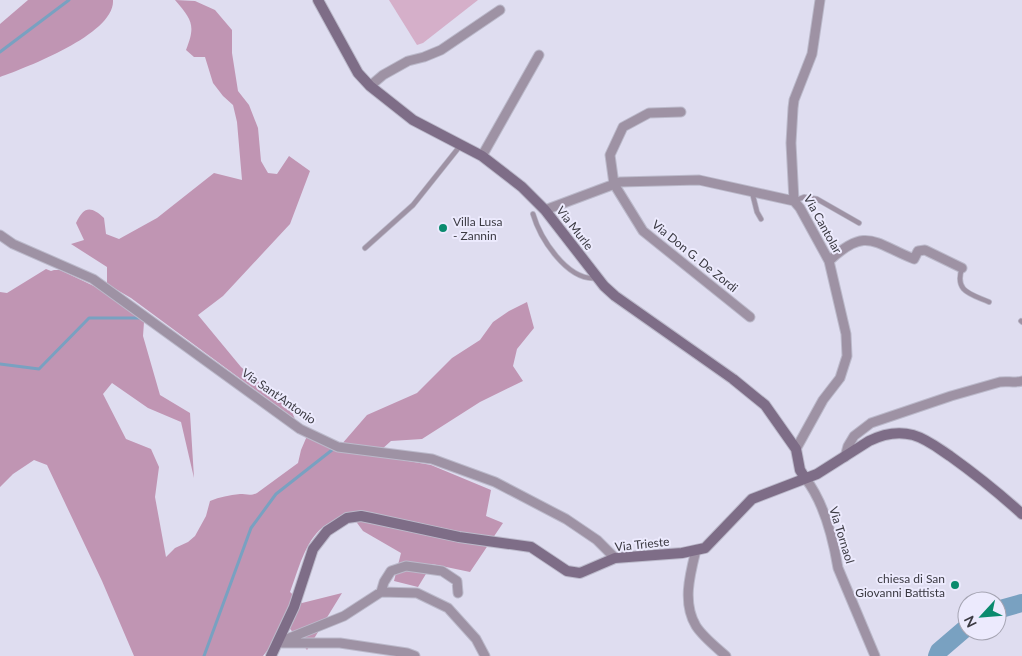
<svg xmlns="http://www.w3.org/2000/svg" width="1022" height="656" font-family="Lato,sans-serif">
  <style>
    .green { fill: #d5afc9 }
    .forest { fill: #c095b3 }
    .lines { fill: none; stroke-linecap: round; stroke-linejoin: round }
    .stream { stroke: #79a1c1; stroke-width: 3 }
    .river { stroke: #79a1c1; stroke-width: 18 }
    .lane-casing { stroke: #bbb9ca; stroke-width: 6 }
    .street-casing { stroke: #bbb9ca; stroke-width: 11 }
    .secondary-casing { stroke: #bbb9ca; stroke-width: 12 }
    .lane { stroke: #9e92a4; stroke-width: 4.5 }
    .street { stroke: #9e92a4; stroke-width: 9 }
    .secondary { stroke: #7e6d87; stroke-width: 10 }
    .poi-dot { fill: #0a8a6e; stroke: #eceafd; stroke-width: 2 }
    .labels { text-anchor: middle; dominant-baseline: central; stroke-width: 4; stroke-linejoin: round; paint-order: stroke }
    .poi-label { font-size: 12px; fill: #3b3a42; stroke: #eceafd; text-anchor: start }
    .street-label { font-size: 12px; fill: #3b3a42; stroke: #eceafd }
  </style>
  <rect width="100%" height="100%" fill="#dfddf0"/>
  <path class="green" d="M 389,0 L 478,0 L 423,43 L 417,45 Z"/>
  <path class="forest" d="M 28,0 L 113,0 C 115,34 27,67 0,77 L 0,24 Z
    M 175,0 L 195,1 L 215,10 L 232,30 L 232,53 L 238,91 L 249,105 L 258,128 L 261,161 L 268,173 L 277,174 L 289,156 L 310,171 L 290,224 L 223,296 L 198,315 L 241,367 L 290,408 L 295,419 L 131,298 L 107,284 L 107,267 L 71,244 L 84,240 L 76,223 C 84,206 91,206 104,218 L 106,234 L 119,239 L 157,218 L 214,173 L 242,180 L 237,122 L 233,105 L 223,96 L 213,83 L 205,57 L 194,57 L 186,50 C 196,25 192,20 175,0 Z
    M 46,269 L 51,271 L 54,270 L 60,270 L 98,288 L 144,322 L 143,336 L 160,395 L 190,413 L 194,478 L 181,422 L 148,408 L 112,383 L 103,394 L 126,439 L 151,449 L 159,467 L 155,497 L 166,557 L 175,548 L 188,542 L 195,536 L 206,516 L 210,501 C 220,497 229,495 240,494 C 246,494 251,496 257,493 L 298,463 L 301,450 L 307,436 L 319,443 L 339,451 L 380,456 L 431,465 L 491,490 L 486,516 L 503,523 L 470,572 L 432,564 L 418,587 L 394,581 L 401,553 L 363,531 L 352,516 C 343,518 330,521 323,527 C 305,541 298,571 290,592 L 302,603 L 342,593 L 307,650 L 287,625 L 263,656 L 134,656 L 102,581 L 47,465 L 34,460 L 13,474 L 0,487 L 0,292 L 7,293 Z
    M 527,302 L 534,328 L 517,349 L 513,366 L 523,381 L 480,402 L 422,439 L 391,441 L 381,450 L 341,445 L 367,415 L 417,393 L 452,358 L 480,340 L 493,322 L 509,311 Z"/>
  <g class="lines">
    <path class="stream" d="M 0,52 L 69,0
      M 0,364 L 39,369 L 89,318 L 139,318
      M 204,656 L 251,528 L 276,494 L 332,450"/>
    <path class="river" d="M 997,610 L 1022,603
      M 937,656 L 939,651 L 967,627"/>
    <defs>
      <path id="lane" d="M 752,192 L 757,212 L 761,219
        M 794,201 L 804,197 L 817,199 L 859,223
        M 533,214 C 540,238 567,281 596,278
        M 365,248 L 413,205 L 460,146
        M 962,268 C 954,292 971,294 989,302
        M 1021,321 L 1022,322"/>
      <path id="street" d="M 370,86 L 383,75 L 408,61 L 424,57 L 441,50 L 500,10
        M 681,112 L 649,113 L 623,127 L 610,155 L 614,184 L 643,231 L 750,317
        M 482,156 L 539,55
        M 545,210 L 620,182 L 699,180 L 794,201
        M 0,235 L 13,244 L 93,279 L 300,429 L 338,447 L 432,459 L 495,482 L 566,519 L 597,540 L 615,558
        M 829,261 C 866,226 874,243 914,259 L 918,251 L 925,250 L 962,268
        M 796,449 L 823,400 L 840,378 L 847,356 L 846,334 L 829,261 L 800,208 L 794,201 L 791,143 L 793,108 L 794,100 L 812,54 L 820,0
        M 845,457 L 848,446 L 854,436 L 871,423 L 951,396 L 1000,382 C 1008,381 1014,383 1022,381
        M 805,478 C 824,502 833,538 838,568 L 875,656
        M 696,550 C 690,574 682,603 696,626 C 703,637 716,647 726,656
        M 381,592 L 384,582 L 391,571 L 406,566 L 442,571 L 457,581 L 458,593
        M 277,643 L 344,616 L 381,592 L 417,593 L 448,608 L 476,639 L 485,656
        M 282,643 L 340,643 L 407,653 L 415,656"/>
      <path id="secondary" d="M 318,0 L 358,73 L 370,86 L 413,120 L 482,156 L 522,187 L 545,210 L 604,286 L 615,296 L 733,379 L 765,405 L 796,449 L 800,470 L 805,478
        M 271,656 L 294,607 L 313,549 L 327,531 L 347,518 L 361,516 L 371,518 L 459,537 L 531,547 L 567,571 L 580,573 L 615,558 L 682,553 L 705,548 L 752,499 L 817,474 L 869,441 C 883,434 898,431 913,435 C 927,439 938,448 950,456 C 975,474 999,493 1022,514"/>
    </defs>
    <use href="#lane" class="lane-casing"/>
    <use href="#street" class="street-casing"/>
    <use href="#secondary" class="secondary-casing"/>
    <use href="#lane" class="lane"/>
    <use href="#street" class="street"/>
    <use href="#secondary" class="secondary"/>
  </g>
  <g class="poi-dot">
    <circle cx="443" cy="228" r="5"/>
    <circle cx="955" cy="585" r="5"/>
  </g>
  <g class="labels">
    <g class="poi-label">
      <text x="453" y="221">Villa Lusa<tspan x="453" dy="14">- Zannin</tspan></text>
      <text x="945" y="578" text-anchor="end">chiesa di San<tspan x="945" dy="14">Giovanni Battista</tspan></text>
    </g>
    <g class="street-label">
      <text transform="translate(823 224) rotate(61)">Via Cantolar</text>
      <text transform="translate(575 228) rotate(52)">Via Murle</text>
      <text transform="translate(695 256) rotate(39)">Via Don G. De Zordi</text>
      <text transform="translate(279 396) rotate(35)">Via Sant'Antonio</text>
      <text transform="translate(842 535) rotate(73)">Via Tornaol</text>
      <text transform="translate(642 544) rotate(-6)">Via Trieste</text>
    </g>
  </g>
  <g transform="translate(982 616) rotate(244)"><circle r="24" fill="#eceafd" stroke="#a5a4b2"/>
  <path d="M0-4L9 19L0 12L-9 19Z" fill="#0a8a6e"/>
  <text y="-8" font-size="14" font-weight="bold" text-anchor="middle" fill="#3b3a42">N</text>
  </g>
</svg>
